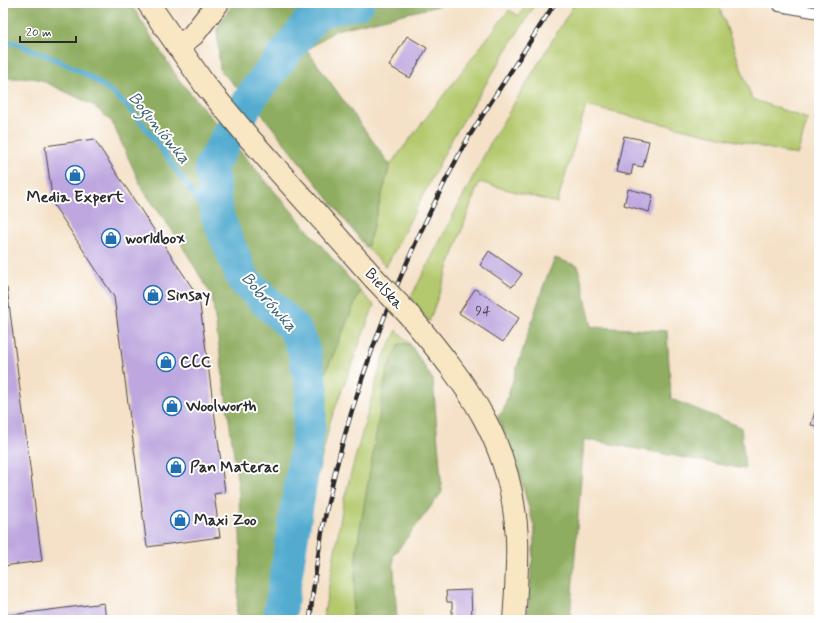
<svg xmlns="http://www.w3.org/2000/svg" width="822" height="623" font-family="Mynerve,sans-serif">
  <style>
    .green { fill: #b4c96d; stroke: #707a4c }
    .forest { fill: #8fad60; stroke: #5d6c46 }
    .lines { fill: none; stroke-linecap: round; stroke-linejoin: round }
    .stream { stroke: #52acd0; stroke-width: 5.5 }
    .river { stroke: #52acd0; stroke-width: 33 }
    .building { fill: #bea7df }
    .lane-casing { stroke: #494642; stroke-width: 12 }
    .secondary-casing { stroke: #494642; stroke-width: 24 }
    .lane { stroke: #fff; stroke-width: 10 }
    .secondary { stroke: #f9e7c3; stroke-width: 22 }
    .rail-casing { stroke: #2b2b2b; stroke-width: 4.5 }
    .rail { stroke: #fff; stroke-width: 3; stroke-dasharray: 9; stroke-linecap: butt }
    .secondary-bridge-casing { stroke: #494642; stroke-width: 24; stroke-linecap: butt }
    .secondary-bridge { stroke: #f9e7c3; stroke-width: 22 }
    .labels { text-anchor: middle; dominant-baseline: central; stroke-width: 4; stroke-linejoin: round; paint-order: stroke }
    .number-label { font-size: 14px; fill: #504a58 }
    .poi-label { font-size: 16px; font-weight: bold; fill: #2b2b2b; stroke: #fff; text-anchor: start }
    .street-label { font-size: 16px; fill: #2b2b2b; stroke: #fff }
    .water-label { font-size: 17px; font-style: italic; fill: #3b5f6d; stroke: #fff }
  </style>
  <rect width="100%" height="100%" fill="#fff"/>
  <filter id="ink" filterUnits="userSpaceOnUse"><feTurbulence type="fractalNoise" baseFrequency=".025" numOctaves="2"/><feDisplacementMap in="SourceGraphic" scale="8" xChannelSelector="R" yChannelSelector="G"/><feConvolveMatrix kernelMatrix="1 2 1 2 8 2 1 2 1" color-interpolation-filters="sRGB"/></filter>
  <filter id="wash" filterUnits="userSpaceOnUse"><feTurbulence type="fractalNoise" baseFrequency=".012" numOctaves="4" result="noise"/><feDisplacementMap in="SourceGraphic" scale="16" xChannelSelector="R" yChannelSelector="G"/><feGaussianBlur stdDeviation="0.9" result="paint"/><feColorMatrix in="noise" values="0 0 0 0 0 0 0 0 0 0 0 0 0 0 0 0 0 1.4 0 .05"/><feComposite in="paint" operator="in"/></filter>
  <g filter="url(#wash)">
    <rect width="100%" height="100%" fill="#f4e1c7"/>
    <path class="green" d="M 527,3 L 536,3 L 453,137 L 386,267 L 367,248 L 390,165 L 509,10 L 519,16 Z
      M 575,3 L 718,3 L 752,99 L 808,119 L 797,155 L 586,106 L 557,203 L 479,182 L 429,322 L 411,297 L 492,140 Z
      M 360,291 L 374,305 L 330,422 L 307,522 L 294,620 L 277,620 L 279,577 L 303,426 Z
      M 397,330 L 410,344 L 399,344 L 357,547 L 352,620 L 323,620 L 344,499 L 382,360 Z"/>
    <path class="forest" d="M 3,3 L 130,3 L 179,80 L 360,291 L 303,426 L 279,577 L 277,620 L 236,620 L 240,567 L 241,567 L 239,492 L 212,296 L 177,237 L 143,190 L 112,122 L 93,105 L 41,80 L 33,78 L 3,78 Z
      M 233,3 L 450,3 L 336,30 L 307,50 L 390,165 L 367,248 L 261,113 L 220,70 L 217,29 Z
      M 555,258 L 578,266 L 592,327 L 667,331 L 671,399 L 741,427 L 745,469 L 584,439 L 570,620 L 527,620 L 535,530 L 513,451 L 497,417 L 503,411 L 544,284 Z
      M 399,344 L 410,344 L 433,380 L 442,492 L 393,556 L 397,620 L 352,620 L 357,547 L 387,370 Z"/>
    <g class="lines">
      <path class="stream" d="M 3,40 C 15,42 28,49 40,53 C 75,66 109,85 134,114 C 159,142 179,176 202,207 L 209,214 L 217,215"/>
      <path class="river" d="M 279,620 L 309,430 L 312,388 L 303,348 L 295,329 L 243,279 L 217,215 L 211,166 L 253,94 L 317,12 L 358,3"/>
    </g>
    <g id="blocks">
      <path class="building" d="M 407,36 L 427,48 L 410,78 L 389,66 Z
        M 624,136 L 649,141 L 643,167 L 633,165 L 631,175 L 616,172 Z
        M 94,139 L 199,298 L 225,492 L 214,494 L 220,537 L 147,547 L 114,297 L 53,204 L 45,146 Z
        M 628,189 L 653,195 L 649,212 L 624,205 Z
        M 489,251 L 522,274 L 512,287 L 480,265 Z
        M 7,288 L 42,561 L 3,566 L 3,289 Z
        M 475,289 L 519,318 L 503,342 L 459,313 Z
        M 819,398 L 819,430 L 817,430 L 817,426 L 811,425 Z
        M 471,590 L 472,620 L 452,620 L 452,602 L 447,602 L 446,591 Z
        M 104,603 L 106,620 L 3,620 L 3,616 Z"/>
    </g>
  </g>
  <g filter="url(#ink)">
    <use href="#blocks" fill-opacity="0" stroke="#494642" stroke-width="1"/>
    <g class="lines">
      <defs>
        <path id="lane" d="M 779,6 L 819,13"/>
        <path id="secondary" d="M 148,3 L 205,85 L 250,139 L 374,278
          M 178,47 L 193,35 L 218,3
          M 409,315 C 468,386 512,441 517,538 C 518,565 516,593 514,620"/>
      </defs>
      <use href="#lane" class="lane-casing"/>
      <use href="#secondary" class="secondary-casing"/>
      <use href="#lane" class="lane"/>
      <use href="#secondary" class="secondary"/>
      <defs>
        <path id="rail" d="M 310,620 C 324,459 385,293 461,151 C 469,135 480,120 489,105 C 511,71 533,37 555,3"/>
      </defs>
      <use href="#rail" class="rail-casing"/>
      <use href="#rail" class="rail"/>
      <defs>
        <path id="secondary-bridge" d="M 374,278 L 409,315"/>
      </defs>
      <use href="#secondary-bridge" class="secondary-bridge-casing"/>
      <use href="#secondary-bridge" class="secondary-bridge"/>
    </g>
  </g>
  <defs>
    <symbol id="shop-ring" viewBox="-11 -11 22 22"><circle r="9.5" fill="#fff" stroke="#1f6fb2" stroke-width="1.5"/><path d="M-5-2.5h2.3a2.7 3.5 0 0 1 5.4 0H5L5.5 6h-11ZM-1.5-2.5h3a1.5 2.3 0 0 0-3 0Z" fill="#1f6fb2"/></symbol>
  </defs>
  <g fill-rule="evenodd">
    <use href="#shop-ring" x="64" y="164" width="22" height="22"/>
    <use href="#shop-ring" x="100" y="227" width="22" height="22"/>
    <use href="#shop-ring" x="142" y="284" width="22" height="22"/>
    <use href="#shop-ring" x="155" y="351" width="22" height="22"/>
    <use href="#shop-ring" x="161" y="395" width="22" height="22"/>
    <use href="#shop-ring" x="165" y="456" width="22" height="22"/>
    <use href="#shop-ring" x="169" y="509" width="22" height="22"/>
  </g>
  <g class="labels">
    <g class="number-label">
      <text x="483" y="311">94</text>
    </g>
    <g class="poi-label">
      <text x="75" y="197" text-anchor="middle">Media Expert</text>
      <text x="125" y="238">worldbox</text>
      <text x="167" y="295">Sinsay</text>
      <text x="180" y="362">CCC</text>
      <text x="186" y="406">Woolworth</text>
      <text x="190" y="467">Pan Materac</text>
      <text x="194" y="520">Maxi Zoo</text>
    </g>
    <g class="street-label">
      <text transform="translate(384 289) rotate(48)">Bielska</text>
    </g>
    <g class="water-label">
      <text transform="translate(159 128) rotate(51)">Boguniówka</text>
      <text transform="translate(269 302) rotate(48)">Bobrówka</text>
    </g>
  </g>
  <rect width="822" height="623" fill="none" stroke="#fff" stroke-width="16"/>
  <path d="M20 36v6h56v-6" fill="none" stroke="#2b2b2b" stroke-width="2"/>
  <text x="26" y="36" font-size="12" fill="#2b2b2b" stroke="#ffffff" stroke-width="3" paint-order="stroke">20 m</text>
</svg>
